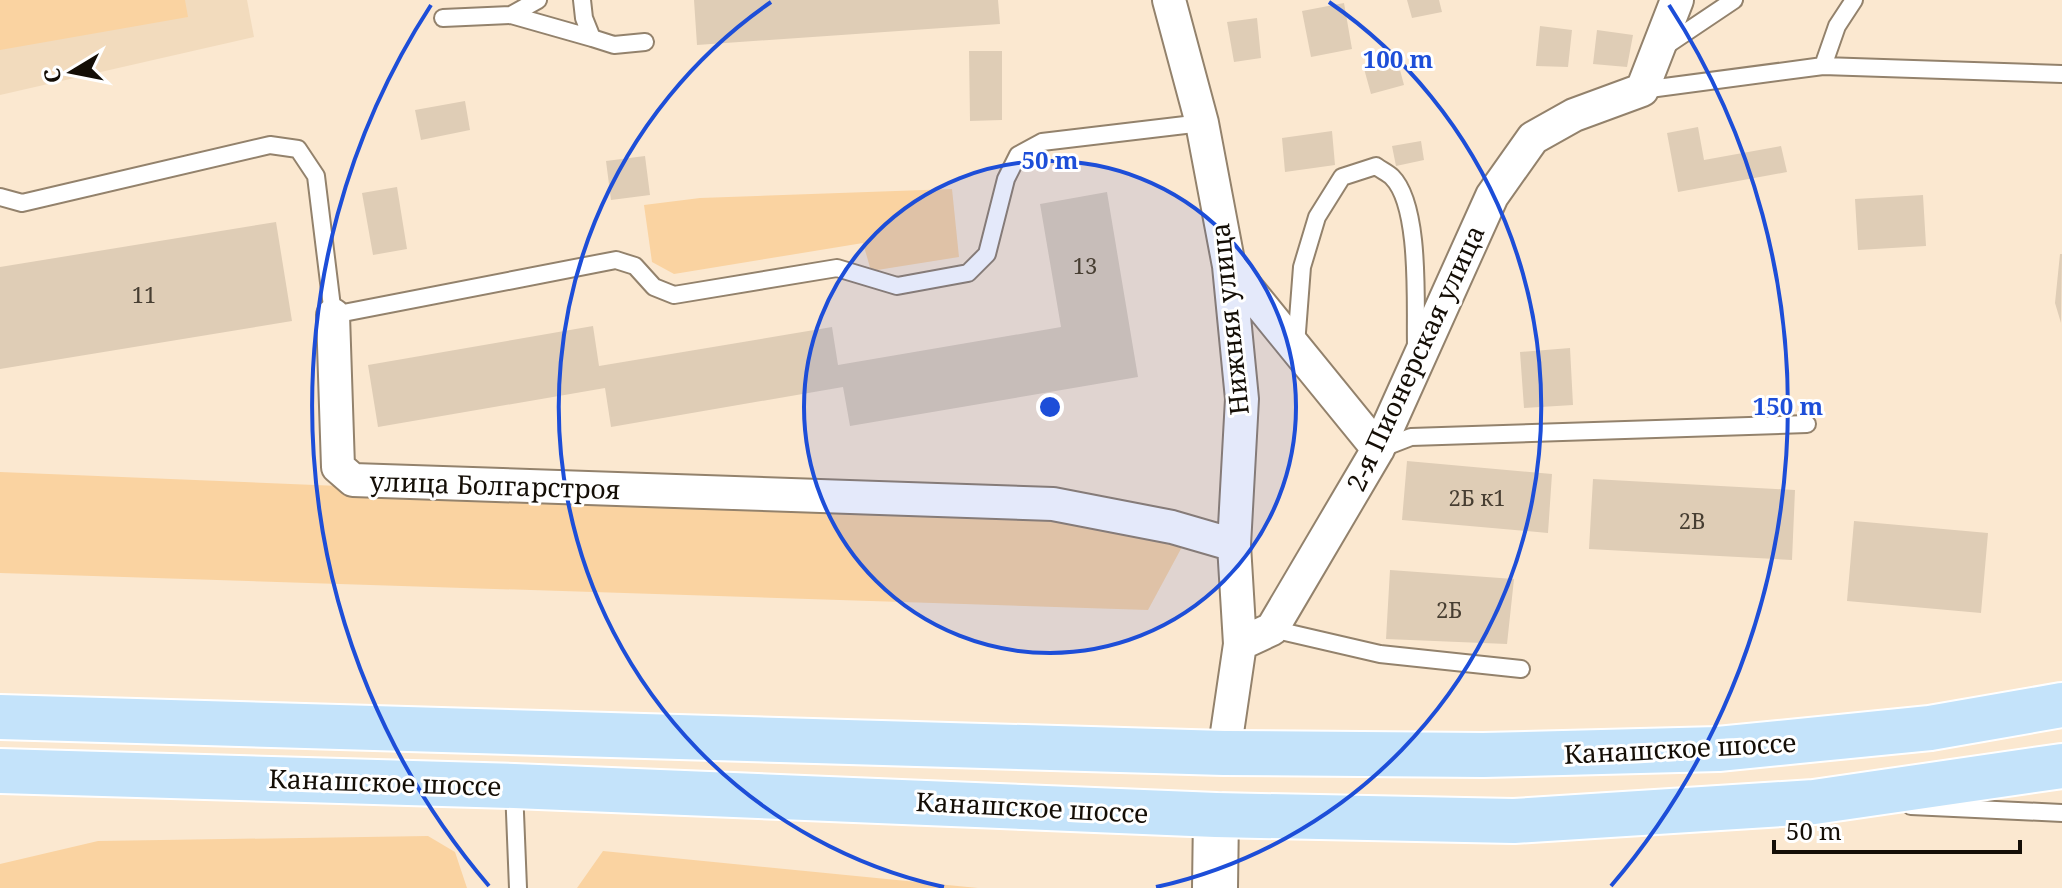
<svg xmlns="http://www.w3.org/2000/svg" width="2062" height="888" font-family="'Noto Serif',serif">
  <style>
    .built { fill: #f2dbbd }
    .green { fill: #fad3a1 }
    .building { fill: #dfcdb6 }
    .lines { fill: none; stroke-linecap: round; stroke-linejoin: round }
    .lane-casing { stroke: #93826c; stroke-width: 20 }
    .street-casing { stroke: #93826c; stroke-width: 36 }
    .secondary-casing { stroke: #93826c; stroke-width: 48 }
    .primary-casing { stroke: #fff; stroke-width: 48 }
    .lane { stroke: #fff; stroke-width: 16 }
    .street { stroke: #fff; stroke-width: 32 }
    .secondary { stroke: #fff; stroke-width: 44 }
    .primary { stroke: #c4e3fa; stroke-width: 44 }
    .ring { fill: none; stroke: #1d4ed8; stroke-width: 4 }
    .labels { text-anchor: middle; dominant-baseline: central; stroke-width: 6; stroke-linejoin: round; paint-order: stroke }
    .number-label { font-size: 22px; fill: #473e32 }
    .street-label { font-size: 26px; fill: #140e06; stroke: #fff }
    .centre { fill: #1d4ed8; stroke: #fff; stroke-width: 4 }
    .ring-label { font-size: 24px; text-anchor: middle; font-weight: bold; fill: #1d4ed8; stroke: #fff; stroke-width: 6; stroke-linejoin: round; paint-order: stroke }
  </style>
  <rect width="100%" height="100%" fill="#fbe8d0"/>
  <path class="built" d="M 0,0 L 247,0 L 254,37 L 0,95 Z"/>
  <path class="green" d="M 0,0 L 185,0 L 188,17 L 0,50 Z
    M 952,189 L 959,257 L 871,271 L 863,243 L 674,274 L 652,262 L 644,205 L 700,198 Z
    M 0,472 L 1196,521 L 1148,610 L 0,573 Z
    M 428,836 L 455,852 L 467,888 L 0,888 L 0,864 L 98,841 Z
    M 603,851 L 978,888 L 577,888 Z"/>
  <path class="building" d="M 694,0 L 998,0 L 1000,24 L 697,45 Z
    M 1407,0 L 1439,0 L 1442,12 L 1412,18 Z
    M 1344,3 L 1352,49 L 1311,57 L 1302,11 Z
    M 1257,18 L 1261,58 L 1234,62 L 1227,22 Z
    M 1540,26 L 1572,30 L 1568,67 L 1536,66 Z
    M 1597,30 L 1633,35 L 1627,67 L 1593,64 Z
    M 969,51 L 1002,51 L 1002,120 L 970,121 Z
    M 1396,55 L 1404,85 L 1371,94 L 1363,65 Z
    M 465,101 L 470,130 L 421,140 L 415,110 Z
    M 1698,127 L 1704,160 L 1781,146 L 1787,172 L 1678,192 L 1667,133 Z
    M 1332,131 L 1335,165 L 1285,172 L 1282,138 Z
    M 1421,141 L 1424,160 L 1396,166 L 1392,146 Z
    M 645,156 L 650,195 L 611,200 L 606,161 Z
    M 397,187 L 407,249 L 373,255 L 362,193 Z
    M 1107,192 L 1138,377 L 850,426 L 843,387 L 611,427 L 605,388 L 378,427 L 368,365 L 593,326 L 599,366 L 832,327 L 838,365 L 1061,327 L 1040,204 Z
    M 1923,195 L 1926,246 L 1858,250 L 1855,199 Z
    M 276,222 L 292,321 L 0,369 L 0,267 Z
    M 2060,254 L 2062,254 L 2061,323 L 2055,303 Z
    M 1570,348 L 1573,405 L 1524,408 L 1520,352 Z
    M 1407,461 L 1552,474 L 1548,533 L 1402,520 Z
    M 1593,479 L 1795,490 L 1792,560 L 1589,549 Z
    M 1854,521 L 1988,533 L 1981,613 L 1847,601 Z
    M 1390,570 L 1514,579 L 1507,644 L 1386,639 Z"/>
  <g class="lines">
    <defs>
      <path id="lane" d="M 511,15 L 592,38 L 584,18 L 582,0
        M 443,18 L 511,15 L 538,0
        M 592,38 L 614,45 L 645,42
        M 1664,47 L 1734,0
        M 1823,66 L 1837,26 L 1854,0
        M 1642,90 L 1823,66 L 2062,74
        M 0,197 L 22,203 L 270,145 L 298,149 L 316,176 L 333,315 L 616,260 L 635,266 L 654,287 L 674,295 L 837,268 L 897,286 L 968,273 L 987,254 L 1006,179 L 1018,155 L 1042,142 L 1202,123
        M 1296,345 L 1302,267 L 1317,217 L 1342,177 L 1376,166 C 1381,170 1388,173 1392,177 C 1421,206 1415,305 1416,345
        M 1380,449 L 1411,437 L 1807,424
        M 1272,629 L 1380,654 L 1521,669
        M 514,788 L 518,888
        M 1911,806 L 2062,813"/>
      <path id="street" d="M 1169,0 L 1202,123 L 1229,266 L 1242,399 L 1234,545 L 1240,644 L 1224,753
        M 1229,266 L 1378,449
        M 333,315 L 338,467 L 353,480 L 1053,504 L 1172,527 L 1234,545
        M 1240,644 L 1272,629 L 1378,449 L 1492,196 L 1533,138 L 1574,115 L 1642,90 L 1677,0"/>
      <path id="secondary" d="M 1215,888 L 1216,815"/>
      <path id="primary" d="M 0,717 L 1224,753 L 1483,755 L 1718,749 L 1930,728 L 2062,705
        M 0,771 L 514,786 L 1216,815 L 1514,821 L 1814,802 L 2062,766"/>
    </defs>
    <use href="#lane" class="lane-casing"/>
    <use href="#street" class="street-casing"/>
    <use href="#secondary" class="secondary-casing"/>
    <use href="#primary" class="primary-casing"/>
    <use href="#lane" class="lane"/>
    <use href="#street" class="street"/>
    <use href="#secondary" class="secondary"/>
    <use href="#primary" class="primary"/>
  </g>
  <circle cx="1050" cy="407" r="246" fill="#1d4ed8" fill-opacity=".12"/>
  <g class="ring">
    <circle cx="1050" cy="407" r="246"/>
    <path d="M944 887A492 492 0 0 1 771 2M1329 2A492 492 0 0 1 1156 887"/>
    <path d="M489 886A738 738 0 0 1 431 5M1669 5A738 738 0 0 1 1611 886"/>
  </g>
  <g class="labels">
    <g class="number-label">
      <text x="1085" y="265">13</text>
      <text x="144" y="294">11</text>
      <text x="1477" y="497">2Б к1</text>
      <text x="1692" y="520">2В</text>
      <text x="1449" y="609">2Б</text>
    </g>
    <g class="street-label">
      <text transform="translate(1229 319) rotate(-96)">Нижняя улица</text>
      <text transform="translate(1415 358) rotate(-65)">2-я Пионерская улица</text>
      <text transform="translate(495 485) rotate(2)">улица Болгарстроя</text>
      <text transform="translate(1680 748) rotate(-3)">Канашское шоссе</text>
      <text transform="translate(385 782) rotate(2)">Канашское шоссе</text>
      <text transform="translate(1032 807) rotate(3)">Канашское шоссе</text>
    </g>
  </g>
  <circle cx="1050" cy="407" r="12" class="centre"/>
  <g class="ring-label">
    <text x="1398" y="68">100 m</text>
    <text x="1050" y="169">50 m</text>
    <text x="1788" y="415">150 m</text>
  </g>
  <g transform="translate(72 72) rotate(260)" stroke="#ffffff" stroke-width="6" paint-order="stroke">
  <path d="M0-6L14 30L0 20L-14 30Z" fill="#140e06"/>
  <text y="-12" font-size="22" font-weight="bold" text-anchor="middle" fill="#140e06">С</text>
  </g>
  <path d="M1774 840v12h246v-12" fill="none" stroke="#140e06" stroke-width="4"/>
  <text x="1786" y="840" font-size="24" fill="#140e06" stroke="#ffffff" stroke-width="6" paint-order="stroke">50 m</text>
</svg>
